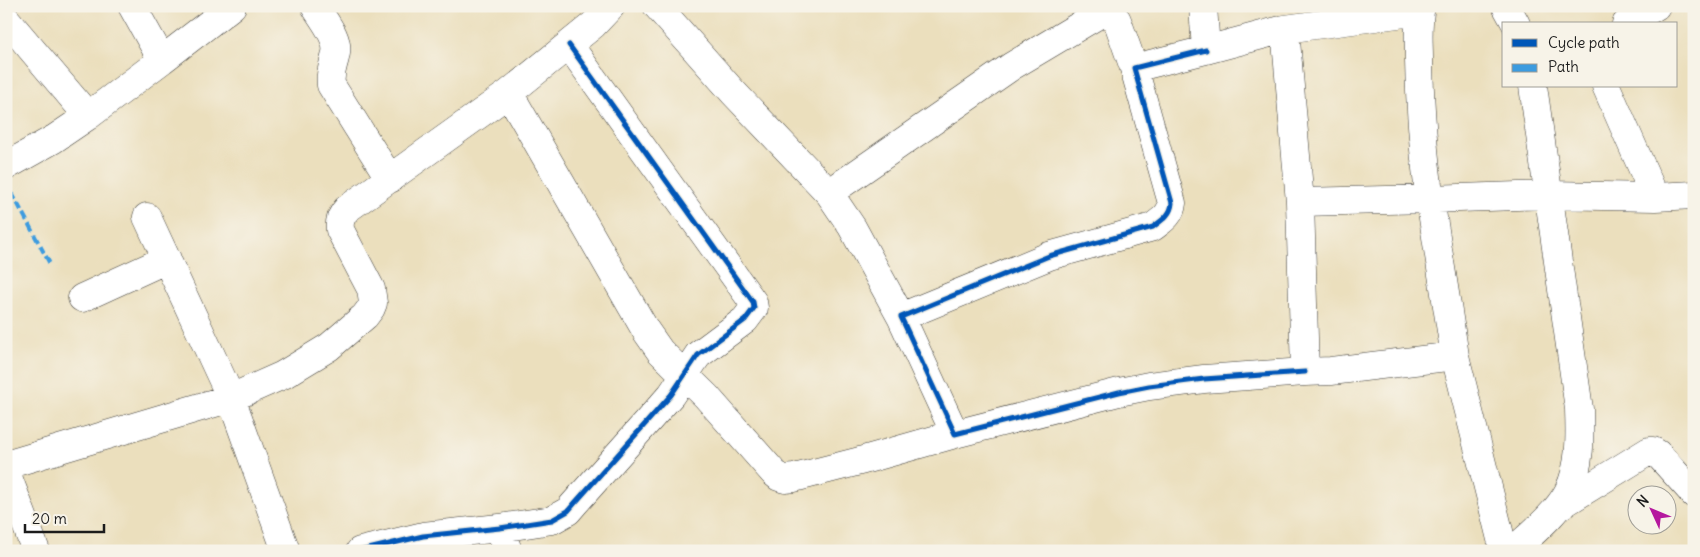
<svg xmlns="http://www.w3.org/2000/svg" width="1700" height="557" font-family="Delius,sans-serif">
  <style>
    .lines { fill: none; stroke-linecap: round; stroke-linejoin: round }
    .minor-casing { stroke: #3b3934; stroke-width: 29 }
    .minor { stroke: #fff; stroke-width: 28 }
    .quiet { stroke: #3c9bdf; stroke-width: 4; stroke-dasharray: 8 4; stroke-linecap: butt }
    .cycleway-casing { stroke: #f7f3e8; stroke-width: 8 }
    .cycleway { stroke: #0057b8; stroke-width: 5 }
  </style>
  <rect width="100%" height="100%" fill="#f7f3e8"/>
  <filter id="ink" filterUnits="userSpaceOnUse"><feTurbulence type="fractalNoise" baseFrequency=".02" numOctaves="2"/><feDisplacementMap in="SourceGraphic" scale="10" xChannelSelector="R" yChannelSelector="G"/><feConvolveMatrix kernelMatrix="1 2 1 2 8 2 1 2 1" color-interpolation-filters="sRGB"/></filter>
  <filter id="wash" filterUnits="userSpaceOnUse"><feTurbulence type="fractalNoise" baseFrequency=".0096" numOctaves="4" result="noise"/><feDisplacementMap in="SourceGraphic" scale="20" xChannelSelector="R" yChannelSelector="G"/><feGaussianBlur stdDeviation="1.12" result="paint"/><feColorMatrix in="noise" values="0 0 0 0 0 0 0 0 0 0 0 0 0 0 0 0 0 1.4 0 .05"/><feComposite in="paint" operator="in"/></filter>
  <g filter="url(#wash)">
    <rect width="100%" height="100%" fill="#ebdfbd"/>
  </g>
  <g filter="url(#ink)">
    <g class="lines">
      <defs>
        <path id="minor" d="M 315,6 C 323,20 339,37 336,53 C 334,65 329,72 331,85 L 390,179
          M 657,6 L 733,92 L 829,193 L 852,227 L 901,317
          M 1203,6 L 1206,50 L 1285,29
          M 1421,6 C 1417,24 1419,42 1419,60 C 1420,107 1423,152 1430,199 L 1549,195 L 1655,197 L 1694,195
          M 1506,6 L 1516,24
          M 6,19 L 88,116
          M 1626,24 L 1656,6
          M 1206,50 L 1134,68 L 1172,203 C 1171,215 1162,220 1153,227 L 1049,256 L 901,317 L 955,434 L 1119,392 L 1149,386 L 1204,379 L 1305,372
          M 162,60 L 232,6
          M 1606,86 L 1655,197
          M 509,93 L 646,331 L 660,351 L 706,396 L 773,472 L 779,477 L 785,479 L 794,478 L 860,461 L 955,434
          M 6,166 L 54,139 L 88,116 L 162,60 L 132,6
          M 829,193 L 1012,66 L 1101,13 L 1107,11 L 1117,20 L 1134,68
          M 1300,202 L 1285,29 L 1420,11
          M 82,298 L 167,259
          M 1455,356 L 1331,371 L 1305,372 L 1300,202 L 1430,199 L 1455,356 L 1504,551
          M 6,465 L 231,398 L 147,217
          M 6,472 L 36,551
          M 1558,507 L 1649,451 L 1653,451 L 1658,454 L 1694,494
          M 500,528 L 508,551
          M 286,551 L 231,398 L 283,375 L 329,347 L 365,316 L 371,308 L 373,303 L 371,289 L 340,230 C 339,221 341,216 347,209 L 509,93 L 593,25 L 611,6
          M 360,551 L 423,536 L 500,528 L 552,520 L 568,511 L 574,504 L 671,395 L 698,355 L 745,320 L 754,308 L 753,302 L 569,45
          M 1513,551 C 1531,534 1557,513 1568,492 C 1581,466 1580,436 1579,409 L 1533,86"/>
      </defs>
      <use href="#minor" class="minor-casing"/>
      <use href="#minor" class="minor"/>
      <path class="quiet" d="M 6,182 L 50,264"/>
      <defs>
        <path id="cycleway" d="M 1206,50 L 1134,68 L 1172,203 C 1171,215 1162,220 1153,227 L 1049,256 L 901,317 L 955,434 L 1119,392 L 1149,386 L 1204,379 L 1305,372
          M 360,551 L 423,536 L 500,528 L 552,520 L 568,511 L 574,504 L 671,395 L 698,355 L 745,320 L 754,308 L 753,302 L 569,45"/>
      </defs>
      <use href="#cycleway" class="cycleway-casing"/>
      <use href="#cycleway" class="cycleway"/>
    </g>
  </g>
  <rect width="1700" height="557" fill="none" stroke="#f7f3e8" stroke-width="25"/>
  <rect x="1502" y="22" width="175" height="65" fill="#f7f3e8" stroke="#9f9d96"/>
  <rect x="1512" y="39" width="25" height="8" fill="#0057b8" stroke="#9f9d96"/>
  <text x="1548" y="48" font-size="15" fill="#1c1c1c">Cycle path</text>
  <rect x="1512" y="64" width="25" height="8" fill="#3c9bdf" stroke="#9f9d96"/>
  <text x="1548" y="72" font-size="15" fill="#1c1c1c">Path</text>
  <g transform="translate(1652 510) rotate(314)"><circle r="24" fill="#f7f3e8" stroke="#9f9d96"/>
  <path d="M0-4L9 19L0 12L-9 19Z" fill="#b5179e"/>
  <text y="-8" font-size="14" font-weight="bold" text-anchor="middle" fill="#1c1c1c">N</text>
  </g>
  <path d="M25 524v8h79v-8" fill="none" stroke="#1c1c1c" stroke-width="2.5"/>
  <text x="32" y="524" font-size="15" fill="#1c1c1c" stroke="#f7f3e8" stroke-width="4" paint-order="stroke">20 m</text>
</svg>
